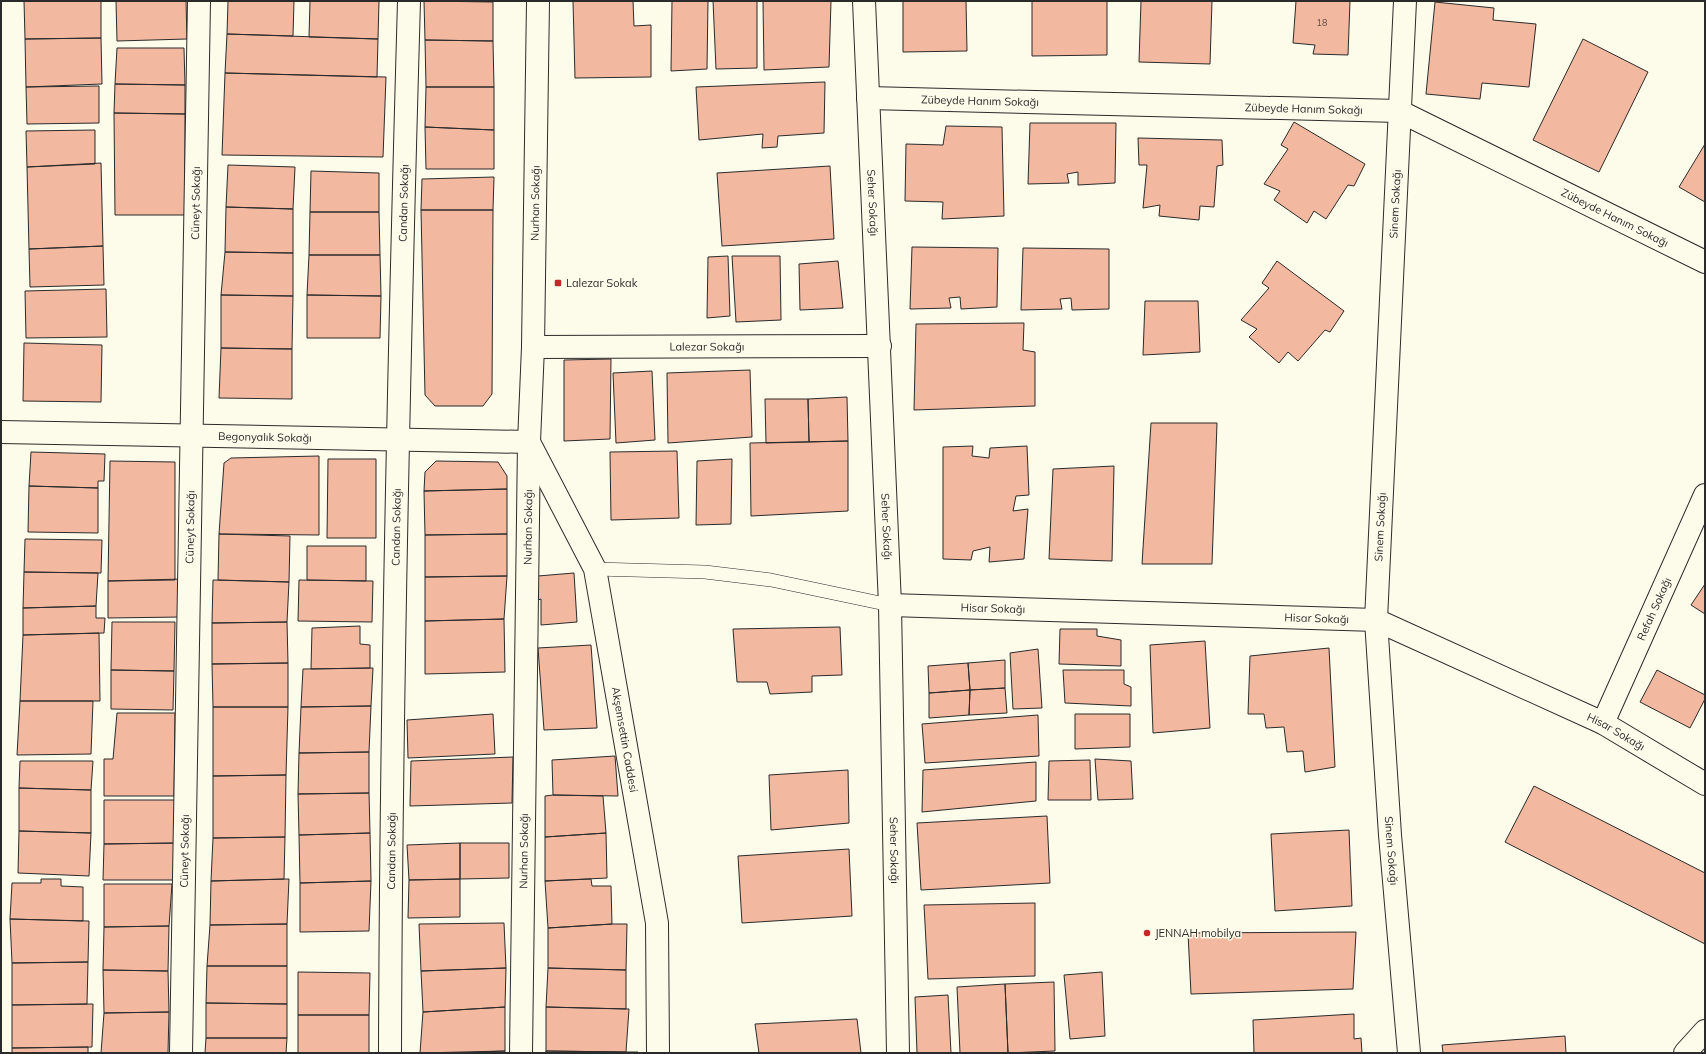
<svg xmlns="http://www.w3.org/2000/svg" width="1706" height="1054" font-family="Mulish,sans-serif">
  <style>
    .building { fill: #f2b8a0; stroke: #2b2b2b }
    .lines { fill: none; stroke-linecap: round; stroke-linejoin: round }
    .lane-casing { stroke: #2b2b2b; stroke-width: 14 }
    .street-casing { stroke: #2b2b2b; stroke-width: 24 }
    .lane { stroke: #fdfbea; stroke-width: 13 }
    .street { stroke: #fdfbea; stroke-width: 22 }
    .poi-dot { fill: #c62828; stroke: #fdfbea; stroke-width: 1.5 }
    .labels { text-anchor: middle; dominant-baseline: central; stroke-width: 3; stroke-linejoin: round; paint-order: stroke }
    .number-label { font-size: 9px; fill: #5d4e48 }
    .street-label { font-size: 11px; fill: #2b2b2b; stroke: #fdfbea }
    .poi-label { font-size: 11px; fill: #2b2b2b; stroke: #fdfbea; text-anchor: start }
  </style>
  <rect width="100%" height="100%" fill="#fdfbea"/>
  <path class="building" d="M 24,1 L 101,1 L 101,38 L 25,39 Z
    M 116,1 L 186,1 L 187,39 L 117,41 Z
    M 228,1 L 294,1 L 293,36 L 227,34 Z
    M 310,1 L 379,1 L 378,39 L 309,37 Z
    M 424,1 L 493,2 L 493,41 L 425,40 Z
    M 573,1 L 633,1 L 634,26 L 651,25 L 651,77 L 575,78 Z
    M 672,1 L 708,1 L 707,69 L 671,71 Z
    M 713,1 L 757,1 L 757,68 L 716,69 Z
    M 763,1 L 831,1 L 829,67 L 764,70 Z
    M 903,1 L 966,1 L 967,51 L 903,52 Z
    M 1032,1 L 1107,1 L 1107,55 L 1032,56 Z
    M 1141,1 L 1212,1 L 1210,64 L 1139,62 Z
    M 1296,1 L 1350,1 L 1348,55 L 1313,54 L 1315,45 L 1293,43 Z
    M 1435,2 L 1494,8 L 1493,20 L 1536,24 L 1529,87 L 1482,83 L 1480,99 L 1426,94 Z
    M 227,34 L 378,39 L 377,77 L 225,73 Z
    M 101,38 L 102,84 L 26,87 L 25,39 Z
    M 1583,39 L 1648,72 L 1599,172 L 1533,140 Z
    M 425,40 L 493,41 L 494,87 L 426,87 Z
    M 117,48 L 184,48 L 185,85 L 115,84 Z
    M 225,73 L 386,77 L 383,157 L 222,155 Z
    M 825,82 L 824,133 L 778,136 L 777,147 L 762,148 L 763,134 L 699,140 L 696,87 Z
    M 115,84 L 185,85 L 185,114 L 114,113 Z
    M 99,86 L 99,123 L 27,124 L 26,87 Z
    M 426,87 L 494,87 L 494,130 L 425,127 Z
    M 114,113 L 185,114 L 185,215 L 115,215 Z
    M 1294,122 L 1365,164 L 1354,186 L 1348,185 L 1326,219 L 1314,211 L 1307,223 L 1274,200 L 1280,191 L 1264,184 L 1288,149 L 1281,145 Z
    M 1030,123 L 1116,123 L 1115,183 L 1078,185 L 1078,172 L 1067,174 L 1069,183 L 1028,184 Z
    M 946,126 L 1002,127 L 1004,216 L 942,219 L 943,202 L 905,201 L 906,144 L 943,145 Z
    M 425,127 L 494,130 L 494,169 L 426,169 Z
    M 95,130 L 95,164 L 27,167 L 26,131 Z
    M 1138,138 L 1222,140 L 1223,165 L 1217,166 L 1214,207 L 1200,206 L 1199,220 L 1159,216 L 1160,205 L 1143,208 L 1147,165 L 1139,165 Z
    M 1705,144 L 1705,202 L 1679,187 Z
    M 101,163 L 103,246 L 29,249 L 27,167 Z
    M 228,165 L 295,167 L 293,209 L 226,207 Z
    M 830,166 L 834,239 L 722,246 L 717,173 Z
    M 311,171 L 379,173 L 379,212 L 310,212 Z
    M 494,177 L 493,210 L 421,210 L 422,179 Z
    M 226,207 L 293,209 L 293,253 L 225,252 Z
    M 421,210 L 493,210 L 492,394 L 483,406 L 435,406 L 425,395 Z
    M 310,212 L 379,212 L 380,255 L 309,255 Z
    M 103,246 L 104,285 L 30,287 L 29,249 Z
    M 912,247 L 998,248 L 997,307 L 961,309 L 960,297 L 949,298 L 951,308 L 910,309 Z
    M 1023,248 L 1109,249 L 1109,309 L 1072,310 L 1071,298 L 1060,299 L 1062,309 L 1021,310 Z
    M 225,252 L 293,253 L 293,296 L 221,295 Z
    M 309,255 L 380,255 L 381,296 L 307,295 Z
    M 728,256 L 730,316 L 707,318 L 708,257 Z
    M 732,256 L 780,256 L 781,320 L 736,322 Z
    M 838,261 L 843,308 L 800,310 L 799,264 Z
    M 1277,261 L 1344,311 L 1330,332 L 1325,330 L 1298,361 L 1288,352 L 1279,363 L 1249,337 L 1257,329 L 1241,320 L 1269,288 L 1262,283 Z
    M 106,289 L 107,337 L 26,338 L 25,291 Z
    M 221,295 L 293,296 L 292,349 L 221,348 Z
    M 307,295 L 381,296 L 380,338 L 307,338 Z
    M 1145,301 L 1198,301 L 1200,352 L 1143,355 Z
    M 1024,323 L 1023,350 L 1035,352 L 1035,406 L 914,410 L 916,324 Z
    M 24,343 L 102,345 L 101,402 L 23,401 Z
    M 221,348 L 292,349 L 292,399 L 219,398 Z
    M 611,359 L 610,439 L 564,441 L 564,360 Z
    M 750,370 L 752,437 L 668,443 L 667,373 Z
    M 652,371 L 655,440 L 616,443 L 613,373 Z
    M 847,397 L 848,441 L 809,442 L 808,399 Z
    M 765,399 L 808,399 L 809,442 L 766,443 Z
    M 1151,423 L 1217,423 L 1212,564 L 1142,564 Z
    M 848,441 L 848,511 L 751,516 L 750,443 Z
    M 973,446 L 972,456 L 989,458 L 990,448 L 1027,446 L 1029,495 L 1016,496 L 1013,511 L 1028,509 L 1024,559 L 989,562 L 990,547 L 973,551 L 971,560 L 943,559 L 943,447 Z
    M 677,451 L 679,518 L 611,520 L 610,452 Z
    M 31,452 L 105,454 L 104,481 L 98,481 L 98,488 L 29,486 Z
    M 319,456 L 319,535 L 219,534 L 224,463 L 231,458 Z
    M 328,459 L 376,459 L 376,538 L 327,538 Z
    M 732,459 L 731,524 L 696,525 L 697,461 Z
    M 110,461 L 175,462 L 175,580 L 108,581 Z
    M 436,461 L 498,462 L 507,476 L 507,489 L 424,491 L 425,472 Z
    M 1114,466 L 1112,561 L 1049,559 L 1053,469 Z
    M 29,486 L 98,488 L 98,533 L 28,532 Z
    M 507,489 L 507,534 L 425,535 L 424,491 Z
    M 219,534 L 290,536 L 289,582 L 218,580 Z
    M 507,534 L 507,576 L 425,577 L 425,535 Z
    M 25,539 L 102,540 L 101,573 L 24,572 Z
    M 307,546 L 366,546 L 366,581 L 307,580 Z
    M 24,572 L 98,573 L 96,606 L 23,608 Z
    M 574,573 L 577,622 L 541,625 L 541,599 L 538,600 L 538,576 Z
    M 507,576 L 504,619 L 425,621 L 425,577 Z
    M 182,579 L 182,617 L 108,618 L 108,581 Z
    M 213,580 L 289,582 L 287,622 L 212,623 Z
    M 299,580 L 373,581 L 372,622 L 298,621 Z
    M 1705,584 L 1705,614 L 1691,605 Z
    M 96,606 L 96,618 L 105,618 L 104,633 L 23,635 L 23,608 Z
    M 504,619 L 505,672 L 425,674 L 425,621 Z
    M 112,622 L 175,622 L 174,671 L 111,670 Z
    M 287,622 L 288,663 L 212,664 L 212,623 Z
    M 360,626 L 360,644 L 370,645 L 370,668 L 311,669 L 312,628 Z
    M 840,627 L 842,675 L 812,676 L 812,692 L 770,694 L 767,682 L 737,682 L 733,629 Z
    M 1060,629 L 1097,629 L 1097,636 L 1121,640 L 1121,666 L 1059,664 Z
    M 99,633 L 100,701 L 20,701 L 23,635 Z
    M 1205,641 L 1210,728 L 1153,733 L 1150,645 Z
    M 591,645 L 597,728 L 544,730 L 538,648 Z
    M 1329,648 L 1335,767 L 1305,772 L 1303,751 L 1287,752 L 1284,727 L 1266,728 L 1264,714 L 1248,714 L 1250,656 Z
    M 1038,649 L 1042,708 L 1013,709 L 1010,653 Z
    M 1005,660 L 1005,688 L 970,690 L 968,663 Z
    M 288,663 L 288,707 L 213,707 L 212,664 Z
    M 968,663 L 970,690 L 929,693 L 928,666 Z
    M 373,668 L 371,706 L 301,707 L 303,669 Z
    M 111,670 L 174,671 L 173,710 L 111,709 Z
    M 1063,670 L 1124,670 L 1124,684 L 1131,687 L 1131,706 L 1065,703 Z
    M 1657,670 L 1705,695 L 1705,699 L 1690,728 L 1640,702 Z
    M 1005,688 L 1007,713 L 969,715 L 970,690 Z
    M 970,690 L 969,715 L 929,718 L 929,693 Z
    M 20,701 L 93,701 L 91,754 L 17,755 Z
    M 371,706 L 369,752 L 299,753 L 301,707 Z
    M 213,707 L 288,707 L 286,775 L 213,776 Z
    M 117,713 L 175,713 L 174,796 L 104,796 L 104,759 L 113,759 Z
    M 493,714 L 495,754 L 408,758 L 407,720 Z
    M 1075,714 L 1130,714 L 1130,747 L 1075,749 Z
    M 1038,715 L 1039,756 L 925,763 L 922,724 Z
    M 369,752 L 369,793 L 298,794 L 299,753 Z
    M 615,756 L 618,796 L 553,795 L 552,760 Z
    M 513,757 L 512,803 L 410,806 L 411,761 Z
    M 1095,759 L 1131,761 L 1133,799 L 1098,800 Z
    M 1090,760 L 1091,800 L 1048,800 L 1049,761 Z
    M 20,761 L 93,761 L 91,790 L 19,788 Z
    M 1036,762 L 1036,801 L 922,812 L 923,770 Z
    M 848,770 L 849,823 L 771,830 L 769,775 Z
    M 286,775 L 285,837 L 213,838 L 213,776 Z
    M 1534,786 L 1705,873 L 1705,944 L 1505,842 Z
    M 19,788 L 91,790 L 91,833 L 19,831 Z
    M 369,793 L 370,833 L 299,835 L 298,794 Z
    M 553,795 L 603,796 L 606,833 L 545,837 L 545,796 Z
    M 104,800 L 177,800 L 177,843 L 104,844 Z
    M 1047,816 L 1050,883 L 921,890 L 917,823 Z
    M 1349,830 L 1352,906 L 1275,911 L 1271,834 Z
    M 19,831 L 91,833 L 89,876 L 18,873 Z
    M 370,833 L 371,881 L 300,883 L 299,835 Z
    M 606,833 L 607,878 L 545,881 L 545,837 Z
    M 285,837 L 284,879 L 211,881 L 213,838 Z
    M 177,843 L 176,880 L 103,880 L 104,844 Z
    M 460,843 L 460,879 L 409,880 L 407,845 Z
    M 460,843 L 509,843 L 509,878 L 460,879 Z
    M 849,849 L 852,916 L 742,923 L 738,856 Z
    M 41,879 L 61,879 L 61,886 L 83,887 L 83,921 L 10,919 L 12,883 L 41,883 Z
    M 289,879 L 287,924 L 210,925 L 211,881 Z
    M 460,879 L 460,917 L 408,918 L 409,880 Z
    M 591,879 L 592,886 L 611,886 L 612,924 L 548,928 L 545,881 Z
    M 371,881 L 369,931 L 300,932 L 300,883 Z
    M 104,884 L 172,884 L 169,926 L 104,927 Z
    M 1035,903 L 1035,976 L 928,979 L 924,905 Z
    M 10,919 L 89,921 L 88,962 L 12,963 Z
    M 504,923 L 506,968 L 421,971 L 419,924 Z
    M 287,924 L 287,966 L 207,966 L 210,925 Z
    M 612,924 L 627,924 L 626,970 L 548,968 L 548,928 Z
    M 169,926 L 168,971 L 103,970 L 104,927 Z
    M 1356,932 L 1353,989 L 1191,994 L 1188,933 Z
    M 88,962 L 87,1004 L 12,1005 L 12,963 Z
    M 207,966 L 287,966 L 287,1004 L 206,1003 Z
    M 506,968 L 505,1007 L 423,1012 L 421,971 Z
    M 548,968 L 626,970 L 626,1009 L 546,1007 Z
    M 103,970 L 168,971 L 169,1012 L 104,1013 Z
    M 298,972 L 370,973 L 369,1015 L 298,1015 Z
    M 1102,972 L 1105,1036 L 1070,1039 L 1064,975 Z
    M 1054,982 L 1055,1051 L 1008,1053 L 1005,984 Z
    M 1005,984 L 1008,1053 L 960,1053 L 957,987 Z
    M 948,995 L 951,1053 L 917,1053 L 915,997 Z
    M 206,1003 L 287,1004 L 287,1038 L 206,1038 Z
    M 93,1004 L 92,1047 L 12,1048 L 12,1005 Z
    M 505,1007 L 505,1051 L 420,1053 L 423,1012 Z
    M 546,1007 L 629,1009 L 626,1052 L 546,1051 Z
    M 169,1012 L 168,1053 L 101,1053 L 104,1013 Z
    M 1354,1014 L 1354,1039 L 1361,1038 L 1362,1053 L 1254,1053 L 1253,1020 Z
    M 298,1015 L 369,1015 L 369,1053 L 298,1053 Z
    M 857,1019 L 861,1053 L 759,1053 L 755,1024 Z
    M 1565,1036 L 1566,1053 L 1443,1053 L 1442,1045 Z
    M 206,1038 L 287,1038 L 286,1053 L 205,1053 Z
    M 88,1047 L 88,1053 L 12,1053 L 12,1048 Z
    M 505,1051 L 505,1053 L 459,1053 Z
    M 546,1051 L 626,1052 L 638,1052 L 638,1053 L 545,1053 Z"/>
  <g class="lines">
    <defs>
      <path id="lane" d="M 595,569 L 705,572 L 771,580 L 890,605"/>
      <g id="street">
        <path id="s1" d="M 864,1 L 890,605 L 898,1053"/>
        <path id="s2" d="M 1405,1 L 1376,620 L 1390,835 L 1409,1053"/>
        <path id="s3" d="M 868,98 L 1399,111 L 1705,262"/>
        <path id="s4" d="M 533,347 L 880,346"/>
        <path id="s5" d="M 1,432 L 529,442"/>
        <path id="s6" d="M 530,444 L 595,569 L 657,923 L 658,1053"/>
        <path id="s7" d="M 890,605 L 1376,620 L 1603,723 L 1705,784"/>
        <path id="s8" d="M 1603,723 L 1705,495"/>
        <path id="s9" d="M 181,1053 L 199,1"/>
        <path id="s10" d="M 390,1053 C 391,702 399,352 409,1"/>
        <path id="s11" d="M 521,1053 L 529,442 L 533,347 L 538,1"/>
        <path d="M 1685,1053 L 1705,1031"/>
      </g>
    </defs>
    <use href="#lane" class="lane-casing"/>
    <use href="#street" class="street-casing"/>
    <use href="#lane" class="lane"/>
    <use href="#street" class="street"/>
  </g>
  <g class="poi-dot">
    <rect x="554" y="279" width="8" height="8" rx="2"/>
    <circle cx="1147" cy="933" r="4"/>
  </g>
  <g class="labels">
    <g class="number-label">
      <text x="1322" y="22">18</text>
    </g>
    <g class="street-label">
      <text stroke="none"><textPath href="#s3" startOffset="112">Zübeyde Hanım Sokağı</textPath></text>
      <text stroke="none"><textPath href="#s3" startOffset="436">Zübeyde Hanım Sokağı</textPath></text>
      <text stroke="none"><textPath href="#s9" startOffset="850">Cüneyt Sokağı</textPath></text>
      <text stroke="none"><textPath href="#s10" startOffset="850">Candan Sokağı</textPath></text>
      <text stroke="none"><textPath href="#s11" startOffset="850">Nurhan Sokağı</textPath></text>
      <text stroke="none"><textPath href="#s1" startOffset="202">Seher Sokağı</textPath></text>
      <text transform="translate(1395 204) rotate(-87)">Sinem Sokağı</text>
      <text stroke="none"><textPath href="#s3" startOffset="772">Zübeyde Hanım Sokağı</textPath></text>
      <text stroke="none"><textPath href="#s4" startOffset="174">Lalezar Sokağı</textPath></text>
      <text stroke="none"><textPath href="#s5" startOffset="264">Begonyalık Sokağı</textPath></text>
      <text stroke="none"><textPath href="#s9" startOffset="526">Cüneyt Sokağı</textPath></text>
      <text stroke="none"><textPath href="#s10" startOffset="526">Candan Sokağı</textPath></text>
      <text stroke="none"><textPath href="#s11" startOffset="526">Nurhan Sokağı</textPath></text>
      <text stroke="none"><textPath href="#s1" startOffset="526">Seher Sokağı</textPath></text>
      <text transform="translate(1380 527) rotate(-87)">Sinem Sokağı</text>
      <text stroke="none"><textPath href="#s7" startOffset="103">Hisar Sokağı</textPath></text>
      <text stroke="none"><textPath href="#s8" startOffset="125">Refah Sokağı</textPath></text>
      <text stroke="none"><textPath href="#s7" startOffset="427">Hisar Sokağı</textPath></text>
      <text stroke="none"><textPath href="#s7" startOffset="751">Hisar Sokağı</textPath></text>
      <text stroke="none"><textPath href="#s6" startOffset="314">Akşemsettin Caddesi</textPath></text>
      <text stroke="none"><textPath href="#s9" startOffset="202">Cüneyt Sokağı</textPath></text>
      <text stroke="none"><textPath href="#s10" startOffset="202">Candan Sokağı</textPath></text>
      <text stroke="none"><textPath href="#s11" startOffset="202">Nurhan Sokağı</textPath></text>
      <text stroke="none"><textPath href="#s1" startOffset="850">Seher Sokağı</textPath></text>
      <text stroke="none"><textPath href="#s2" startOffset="851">Sinem Sokağı</textPath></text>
    </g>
    <g class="poi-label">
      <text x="566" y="283">Lalezar Sokak</text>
      <text x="1155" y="933">JENNAH mobilya</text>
    </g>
  </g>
  <rect width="1706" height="1054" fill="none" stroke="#2b2b2b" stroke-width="4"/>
</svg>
